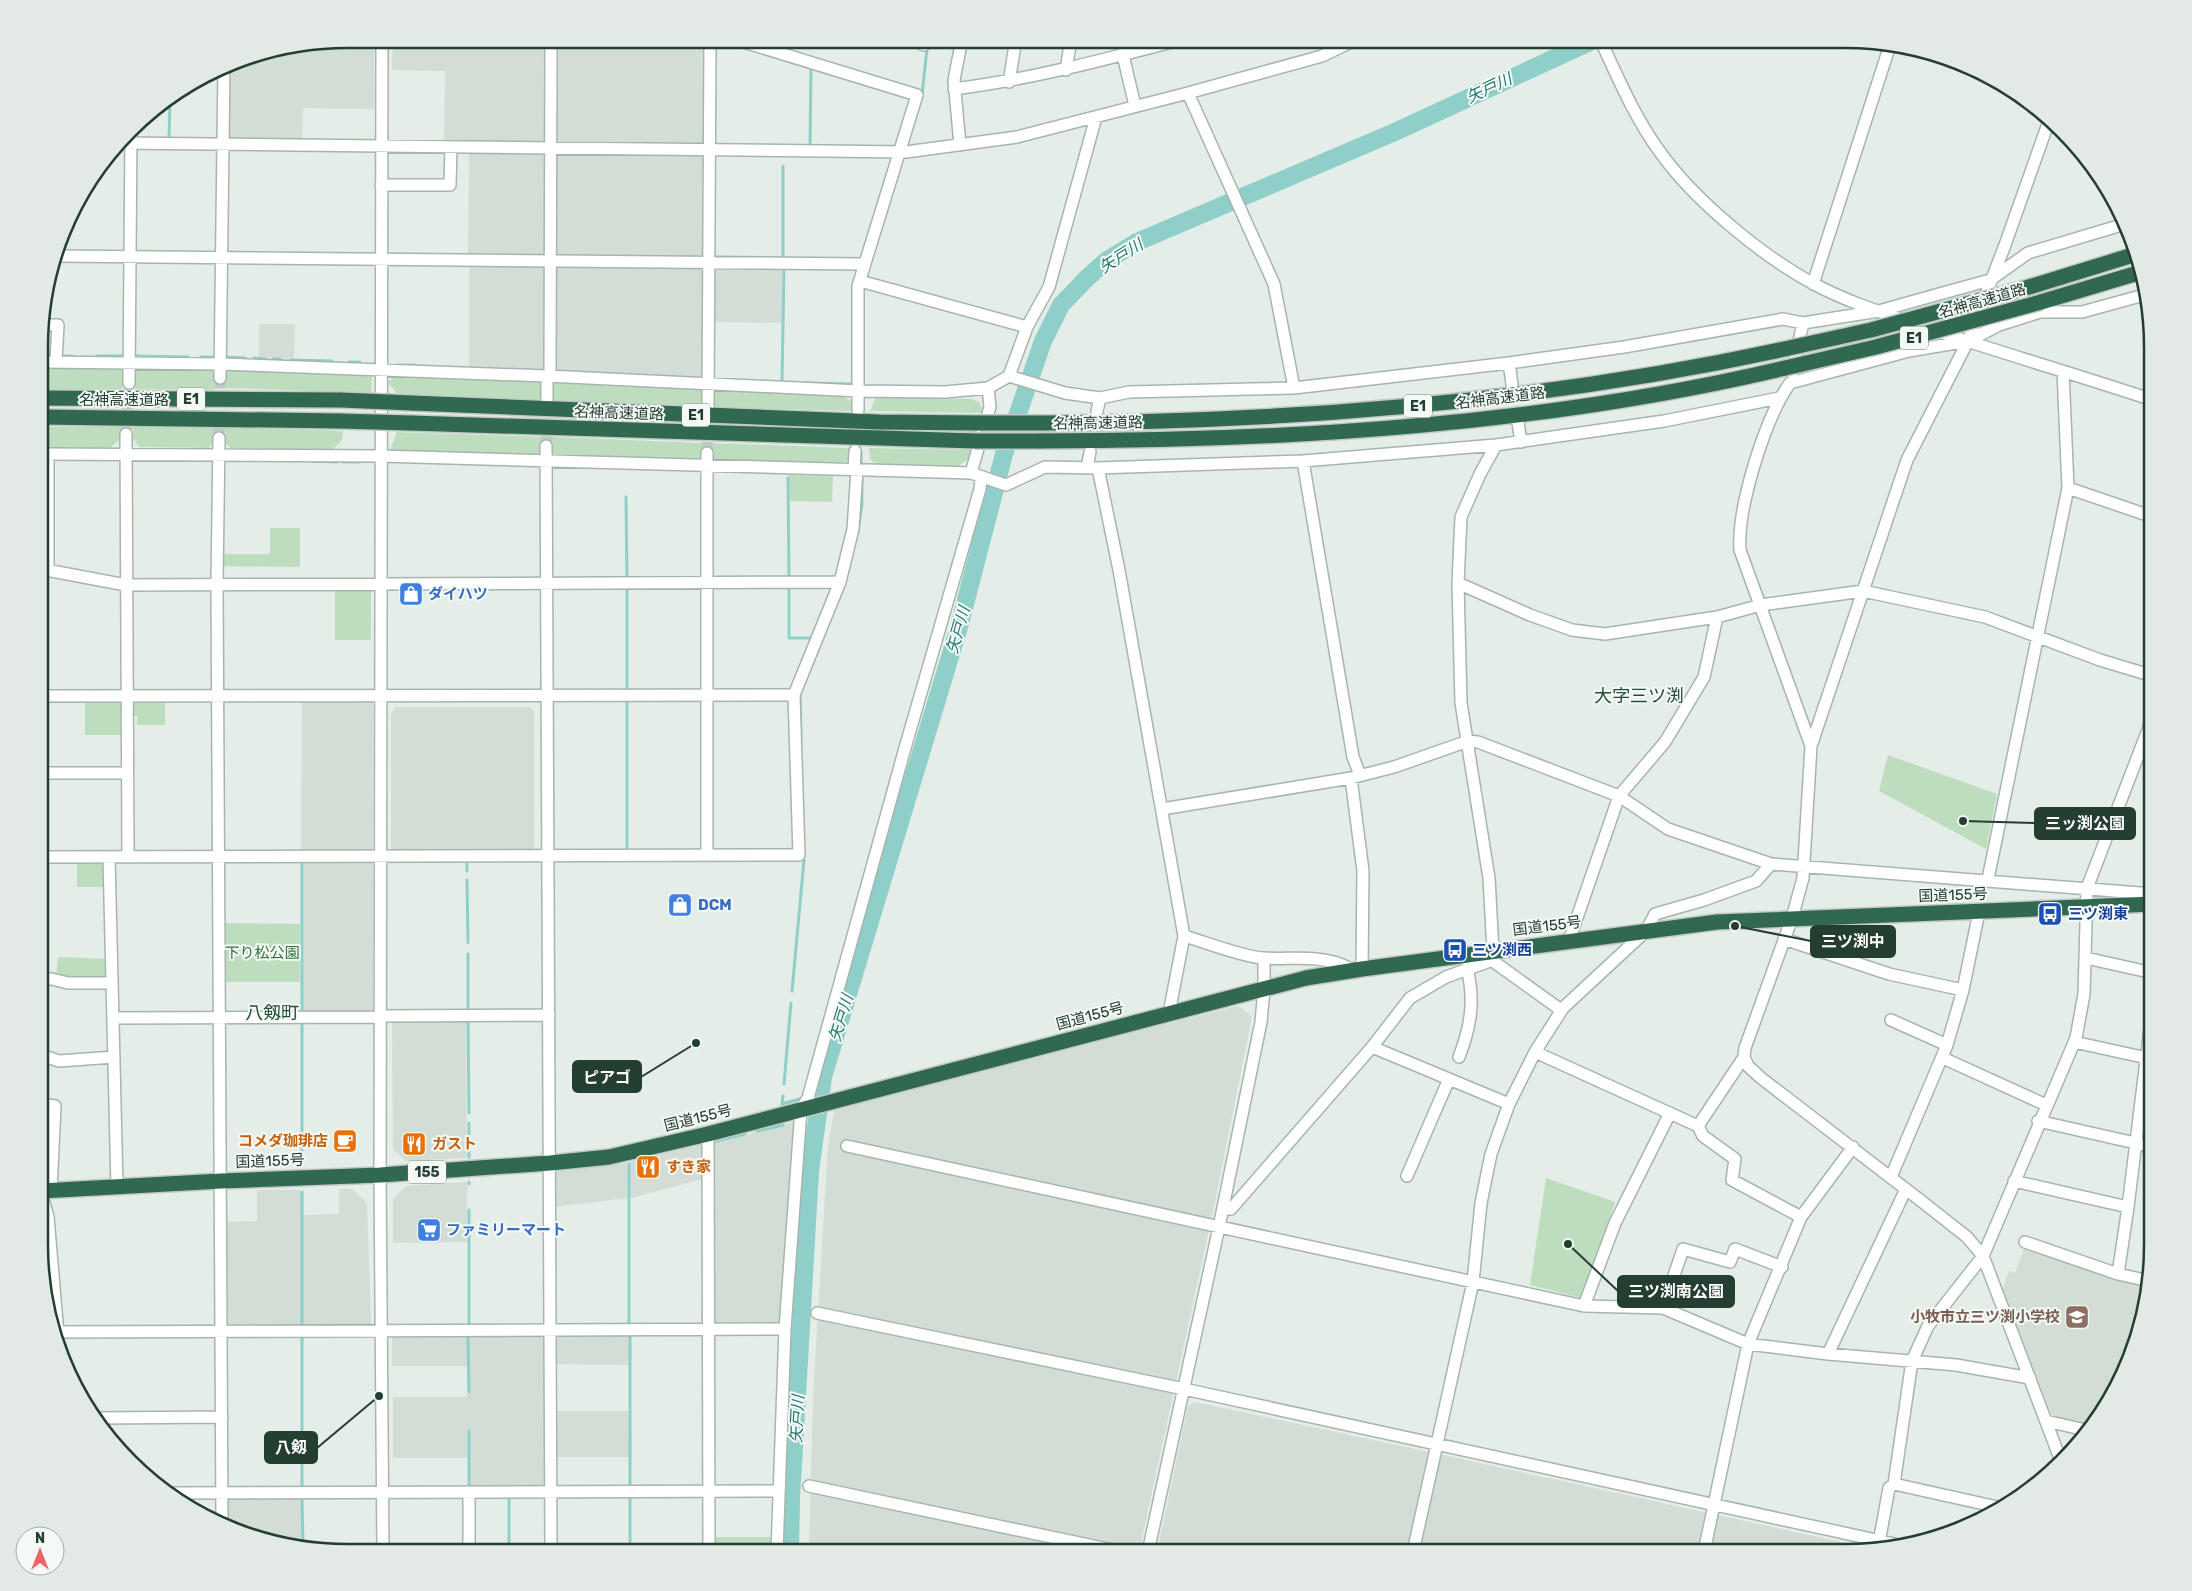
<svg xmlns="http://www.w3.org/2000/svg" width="2192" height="1591" font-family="Rubik,'Noto Sans JP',sans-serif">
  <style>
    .built { fill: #d2ddd5 }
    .green { fill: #beddbf }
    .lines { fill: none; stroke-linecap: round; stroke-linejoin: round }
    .stream { stroke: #8fcfc9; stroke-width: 3 }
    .river { stroke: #8fcfc9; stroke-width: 18 }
    .minor-tunnel { stroke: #becac3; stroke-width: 11; stroke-dasharray: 11 5.5; stroke-linecap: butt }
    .minor-casing { stroke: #a7b5ad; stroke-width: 14 }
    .highway-casing { stroke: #c2c9c5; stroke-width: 18 }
    .minor { stroke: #fff; stroke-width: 11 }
    .highway { stroke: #316850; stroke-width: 15 }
    .highway-bridge-casing { stroke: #c2c9c5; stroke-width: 18; stroke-linecap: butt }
    .highway-bridge { stroke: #316850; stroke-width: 15 }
    .labels { text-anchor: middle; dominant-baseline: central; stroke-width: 4; stroke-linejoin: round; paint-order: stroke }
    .shield { fill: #f4f9f6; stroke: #62766c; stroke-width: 1 }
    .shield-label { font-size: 14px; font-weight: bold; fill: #243e31 }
    .street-label { font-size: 15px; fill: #243e31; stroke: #f4f9f6 }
    .shop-label { font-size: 15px; font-weight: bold; fill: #366cbe; stroke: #f4f9f6; text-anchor: start }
    .transit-label { font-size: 15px; font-weight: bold; fill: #164399; stroke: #f4f9f6; text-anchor: start }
    .park-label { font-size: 15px; fill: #30733a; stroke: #f4f9f6 }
    .food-label { font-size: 15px; font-weight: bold; fill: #c56008; stroke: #f4f9f6; text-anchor: start }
    .education-label { font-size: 15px; font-weight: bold; fill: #785e54; stroke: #f4f9f6; text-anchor: end }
    .water-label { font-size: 16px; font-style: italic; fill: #217771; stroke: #f4f9f6 }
    .quarter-label { font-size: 18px; fill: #214f39; stroke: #f4f9f6 }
    .rim { fill: none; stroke: #243e31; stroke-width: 2.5 }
    .leader { fill: none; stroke: #243e31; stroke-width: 2 }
    .callout-dot { fill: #243e31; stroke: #f4f9f6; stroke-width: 2 }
    .callout { fill: #243e31; stroke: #243e31; stroke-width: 2 }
    .callout-label { font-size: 16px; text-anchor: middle; font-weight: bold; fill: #fff }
  </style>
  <rect width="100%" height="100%" fill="#e4ede7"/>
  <path class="built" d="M 347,39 L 374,39 L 374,109 L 303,108 L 302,141 L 228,139 L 229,62 Z
    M 393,39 L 547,39 L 547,143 L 444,142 L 445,71 L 392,70 Z
    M 557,39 L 708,39 L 707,147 L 556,145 Z
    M 469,152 L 546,152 L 546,257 L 468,257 Z
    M 554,152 L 707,154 L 706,258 L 553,256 Z
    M 555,264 L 705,266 L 704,375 L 701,378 L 554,371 Z
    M 469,265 L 545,265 L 544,371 L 469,367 Z
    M 714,266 L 782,267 L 782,323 L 713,322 Z
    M 259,324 L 295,324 L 294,359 L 259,357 Z
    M 371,701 L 373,703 L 373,847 L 370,851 L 301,851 L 302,702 Z
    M 396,707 L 530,707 L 534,711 L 534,850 L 391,851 L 391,714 Z
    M 304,860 L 370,861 L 373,863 L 373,1012 L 303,1015 Z
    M 1239,1006 L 1252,1017 L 1212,1216 L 1139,1552 L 809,1552 L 813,1397 L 828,1144 L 835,1107 Z
    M 395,1020 L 466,1020 L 467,1158 L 406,1161 L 393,1149 L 392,1023 Z
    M 796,1122 L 782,1325 L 714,1325 L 714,1143 Z
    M 705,1144 L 706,1178 L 631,1198 L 630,1162 Z
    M 627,1163 L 627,1198 L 554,1207 L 554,1172 Z
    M 467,1182 L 467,1242 L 393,1243 L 393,1199 L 406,1186 Z
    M 339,1189 L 352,1189 L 367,1203 L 371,1325 L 368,1328 L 303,1327 L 303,1215 L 339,1214 Z
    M 257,1190 L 301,1190 L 301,1327 L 225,1327 L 225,1222 L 257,1221 Z
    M 2025,1246 L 2149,1283 L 2137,1344 L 2092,1427 L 2052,1416 L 2002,1291 L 2009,1271 L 2015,1273 Z
    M 553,1334 L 629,1334 L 629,1365 L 553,1364 Z
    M 395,1335 L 543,1335 L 547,1339 L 547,1486 L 470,1487 L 470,1458 L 393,1458 L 393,1397 L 467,1397 L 467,1366 L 392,1366 L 392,1338 Z
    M 1195,1402 L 1443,1455 L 1873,1549 L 1846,1552 L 1157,1552 L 1188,1406 Z
    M 554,1411 L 628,1411 L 629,1457 L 555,1457 Z
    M 301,1496 L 302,1539 L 265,1539 L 247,1536 L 227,1525 L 226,1498 Z"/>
  <path class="green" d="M 118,366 L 123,372 L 122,389 L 41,390 L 41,367 Z
    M 139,367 L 211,368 L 214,374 L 214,390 L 135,389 L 135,371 Z
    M 227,370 L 368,373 L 372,377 L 371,393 L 224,388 L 224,375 Z
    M 397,375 L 543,381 L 544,400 L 397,394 L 388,382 Z
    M 550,383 L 703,390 L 704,407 L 550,401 Z
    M 713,390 L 843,396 L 851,401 L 853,411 L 712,407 Z
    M 876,397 L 972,399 L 979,402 L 983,411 L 983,413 L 870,411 Z
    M 121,426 L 120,439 L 110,448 L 41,448 L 41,427 Z
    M 133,426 L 215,427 L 214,441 L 209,448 L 139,447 L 133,438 Z
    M 224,427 L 343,431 L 342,440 L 332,450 L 231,448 L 225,443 Z
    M 397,432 L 542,437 L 540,456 L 390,451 Z
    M 550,437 L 704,443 L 703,458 L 701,461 L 553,456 L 550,452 Z
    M 711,443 L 852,448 L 847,461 L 832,464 L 713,462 L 711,460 Z
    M 869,448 L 972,450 L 970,458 L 958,466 L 880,465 L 870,460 Z
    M 789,475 L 833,476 L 832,502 L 789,501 Z
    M 270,528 L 300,528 L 300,567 L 222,566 L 222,554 L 270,554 Z
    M 335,587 L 371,589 L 371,640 L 335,640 Z
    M 85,702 L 123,702 L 123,735 L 85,735 Z
    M 130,702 L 165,702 L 165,725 L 137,725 L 137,716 L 130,716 Z
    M 1888,755 L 1997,794 L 1986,849 L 1879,791 Z
    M 77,860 L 104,860 L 106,887 L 77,887 Z
    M 225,923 L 300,924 L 300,982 L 225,982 Z
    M 58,957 L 108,959 L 106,980 L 56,977 Z
    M 1546,1178 L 1615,1202 L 1582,1298 L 1530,1285 Z
    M 714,1537 L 772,1537 L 772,1552 L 714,1552 Z"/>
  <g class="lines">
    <path class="stream" d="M 922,95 L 928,39
      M 169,140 L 170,99
      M 807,147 L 810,147 L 811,66
      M 783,166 L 783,259
      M 63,356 L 72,356
      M 97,356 L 125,356
      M 134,356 L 188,357
      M 201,357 L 217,357
      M 226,357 L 245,358
      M 254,358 L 266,359
      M 273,359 L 280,359
      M 291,360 L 332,361
      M 349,362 L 360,362
      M 397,365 L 415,365
      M 782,382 L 784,268
      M 804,383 L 856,384
      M 312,461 L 337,462
      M 343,462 L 359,462
      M 861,464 L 861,451
      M 788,478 L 789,579
      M 626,497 L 627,579
      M 858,532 L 862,504 L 862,478
      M 627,587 L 627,691
      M 789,587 L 789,638 L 813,638
      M 800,692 L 801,736
      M 627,700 L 627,851
      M 467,860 L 467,871
      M 467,880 L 468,943
      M 468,954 L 468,1008
      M 792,991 L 804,860
      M 302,1013 L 302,860
      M 468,1020 L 469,1113
      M 302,1022 L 302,1163
      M 784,1084 L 791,1003
      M 783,1096 L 782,1104 L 803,1098
      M 469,1123 L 469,1157
      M 757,1131 L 783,1125
      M 713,1145 L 713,1142 L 745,1134
      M 629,1164 L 629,1326
      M 469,1182 L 469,1184
      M 302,1192 L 302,1327
      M 469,1210 L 469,1327
      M 630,1335 L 630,1487
      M 302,1336 L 302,1488
      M 468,1336 L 469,1392
      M 469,1431 L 469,1488 L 471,1488
      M 509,1496 L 509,1552
      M 630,1496 L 630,1552
      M 302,1497 L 303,1547"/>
    <path class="river" d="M 790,1552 L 791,1498 L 810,1171 L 823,1077 L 959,627 L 1004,454 L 1043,341 L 1061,305 L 1087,278 L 1106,261 L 1137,242 L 1397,131 L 1596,39"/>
    <path class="minor-tunnel" d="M 126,434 L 129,383
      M 219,438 L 220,378
      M 546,446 L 547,401
      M 707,453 L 708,408"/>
    <defs>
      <path id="minor" d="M 382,39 L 380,1175 L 383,1552
        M 734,39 L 917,95 L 858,286 L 858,410
        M 911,39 L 924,45
        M 1126,39 L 1123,55 L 1135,106
        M 1600,39 C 1618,78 1635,118 1660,152 C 1694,200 1762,256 1814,284 C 1851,304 1893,316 1933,330 C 2006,354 2080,376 2153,400
        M 1066,70 L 1071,39
        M 1009,82 L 1016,39
        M 954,89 C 1032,79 1107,59 1183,39
        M 1188,93 L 1274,284 L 1294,388
        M 122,143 L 906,152 L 1017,137 L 1188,93 L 1322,56 L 1357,39
        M 960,145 L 954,80 L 962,39
        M 381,185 L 450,185 L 451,147
        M 57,256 L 865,264
        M 860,281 L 1027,327
        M 1813,284 L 1890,45
        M 41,325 L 58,325 L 56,361
        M 41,362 L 221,364 L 547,376 L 859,391 L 945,392 L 988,388 L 1009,376 L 1027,327 L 1049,287 L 1096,117
        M 1509,363 L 1512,384
        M 1792,373 L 1803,323
        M 550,376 L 551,39
        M 1009,376 L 1065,393 L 1100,398 L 1129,392 L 1294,388 L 1509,363 L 1624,347 L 1783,319 L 1803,323 L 1879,311 L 1932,296 L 1990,280 L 2028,253 L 2125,224
        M 220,378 L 224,65
        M 129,383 L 131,131
        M 547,399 L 547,376
        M 708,406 L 710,39
        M 1097,411 L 1100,398
        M 1518,423 L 1521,442
        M 126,434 L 128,856
        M 219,438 L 217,583 L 222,1522
        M 546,446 L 551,1552
        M 41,454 L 380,456 L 939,472 L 971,473 L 1006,485 L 1045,467 L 1098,468 L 1303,461 L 1496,445 L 1664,421 L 1779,398
        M 1303,461 L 1353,757 L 1360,775
        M 1087,467 L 1090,452
        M 1098,468 L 1119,570 L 1184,936 L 1169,1013
        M 854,470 L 855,451
        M 971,473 L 990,407 L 988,388
        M 2068,488 L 2153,517
        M 41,569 L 126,585 L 840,582
        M 48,570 L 48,454
        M 1458,583 L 1530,615 L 1572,630 L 1605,634 L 1717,617 L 1761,605 L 1863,591 L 1985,617 L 2100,660 L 2153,676
        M 41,696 L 794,695
        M 1811,746 L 1740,550 C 1737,508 1765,418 1790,383 L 1909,351 L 1968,341 L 1999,325 L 2040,312 L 2082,312 L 2144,295
        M 41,773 L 127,773
        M 1351,778 L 1363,871 L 1362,969
        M 1162,809 L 1351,778 L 1394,767 L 1468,741 L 1478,742 L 1619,796 L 1668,829 L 1771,864 L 2153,894
        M 707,855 L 707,453
        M 41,857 L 799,855 L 794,695 L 840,582 L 853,529 L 857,470
        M 109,857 L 117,1187
        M 1988,879 L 2068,488 L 2063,371
        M 1184,936 C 1205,942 1243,957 1263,958 C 1290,960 1321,954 1347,967 L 1348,972
        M 1784,939 L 1889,974 L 1963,990
        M 1569,941 L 1619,796 L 1665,742 L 1704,677 L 1717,617
        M 2086,958 L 2153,973
        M 1490,959 L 1561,1010
        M 41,979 L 52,979 L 68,983 L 112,983
        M 382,1016 L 549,1015
        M 113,1018 L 382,1017
        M 1891,1020 L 1947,1045
        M 2074,1042 L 2147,1058
        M 1372,1047 L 1509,1104
        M 1535,1052 L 1698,1126 L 1703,1136 L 1735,1159 L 1732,1180 L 1801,1217
        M 41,1055 L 59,1061 L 114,1057
        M 1459,1057 C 1471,1026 1475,1000 1467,968
        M 1744,1057 L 1748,1066 L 1761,1078 L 1920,1200 L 1967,1237 L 1983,1256 L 2061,1461
        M 1943,1058 L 2046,1105
        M 41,1104 L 55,1106 L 51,1190
        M 2038,1121 L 2153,1147
        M 1698,1126 L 1744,1057 L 1745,1048 L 1792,918 L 1803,878 L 1811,746 L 1907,460 L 1968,341 L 2005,245 L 2050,118
        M 708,1134 L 709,1552
        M 847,1146 L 1584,1306 L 1663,1308 L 1748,1344 L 1828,1354 L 1956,1365 L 2030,1378
        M 1407,1176 L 1449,1079
        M 1891,1177 L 1947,1045 L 1963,990 L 1979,912
        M 2014,1181 L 2128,1207 L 2153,1004
        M 41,1192 L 48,1217 L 58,1334
        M 1223,1209 L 1231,1209 L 1372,1047 L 1410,998 L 1446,977 L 1490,961 L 1493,951 L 1489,878 L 1461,703 L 1458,583 L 1461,517 L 1480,474 L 1496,445
        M 2025,1242 L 2118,1274 L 2128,1207
        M 2118,1274 L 2149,1281
        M 1584,1306 L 1615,1223 L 1670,1113
        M 1663,1308 L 1683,1249 L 1730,1262 L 1735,1249 L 1782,1267
        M 817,1313 L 1184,1389 L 1899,1545
        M 57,1332 L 785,1329
        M 1828,1354 L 1906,1189
        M 98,1418 L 222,1417
        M 2046,1421 L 2090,1431
        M 1894,1484 L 2002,1508
        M 809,1486 L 1122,1552
        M 469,1492 L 469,1552
        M 167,1493 L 778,1491
        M 1878,1548 L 1889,1488 L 1894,1484 L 1912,1361 L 1928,1326 L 1983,1256 L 2076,1038 L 2084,994 L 2087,888 L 2153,717
        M 777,1552 L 785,1329 L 801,1109 L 808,1098 L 905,748 L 980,489 L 981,478
        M 1148,1552 L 1219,1227 L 1261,1022 L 1264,989 L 1264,958
        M 1413,1552 L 1473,1282 L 1481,1203 L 1491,1154 L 1509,1104 L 1535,1052 L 1563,1008 L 1646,931 L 1655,914 L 1704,900 L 1756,881 L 1771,864
        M 1704,1552 L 1748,1344 L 1801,1217 L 1853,1147"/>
      <path id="highway" d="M 2029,287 L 2133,255
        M 2041,302 L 2138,273
        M 41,398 L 341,400
        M 412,403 L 879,422 L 980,423
        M 41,417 L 340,421
        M 411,423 L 975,441
        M 1043,423 C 1293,422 1544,402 1789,348
        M 1039,441 C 1287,441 1544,425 1785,368
        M 41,1191 L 221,1181 L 380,1175 L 550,1163 L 609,1157 L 708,1134 L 1306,978 L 1362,969 L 1717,922 L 2153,904"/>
    </defs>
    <use href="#minor" class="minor-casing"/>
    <use href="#highway" class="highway-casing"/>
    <use href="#minor" class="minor"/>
    <use href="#highway" class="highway"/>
    <defs>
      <path id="highway-bridge" d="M 1789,348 L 1871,330 L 2029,287
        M 1785,368 L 1876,347 L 2041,302
        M 341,400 L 412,403
        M 340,421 L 411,423
        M 980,423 L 1043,423
        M 975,441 L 1039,441"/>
    </defs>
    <use href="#highway-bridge" class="highway-bridge-casing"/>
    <use href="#highway-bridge" class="highway-bridge"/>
  </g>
  <defs>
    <symbol id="shop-square" viewBox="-11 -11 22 22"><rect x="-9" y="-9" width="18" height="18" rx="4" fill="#3f7fe0" stroke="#f4f9f6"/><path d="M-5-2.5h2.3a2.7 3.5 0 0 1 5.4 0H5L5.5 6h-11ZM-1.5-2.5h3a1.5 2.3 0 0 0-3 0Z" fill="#fff"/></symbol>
    <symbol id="bus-square" viewBox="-11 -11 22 22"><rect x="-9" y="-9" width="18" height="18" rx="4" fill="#1a4fb4" stroke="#f4f9f6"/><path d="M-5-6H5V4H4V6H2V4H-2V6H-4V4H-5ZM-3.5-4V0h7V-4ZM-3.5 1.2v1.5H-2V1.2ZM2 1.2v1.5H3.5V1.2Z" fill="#fff"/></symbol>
    <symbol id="cafe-square" viewBox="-11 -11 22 22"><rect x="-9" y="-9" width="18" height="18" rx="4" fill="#e8710a" stroke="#f4f9f6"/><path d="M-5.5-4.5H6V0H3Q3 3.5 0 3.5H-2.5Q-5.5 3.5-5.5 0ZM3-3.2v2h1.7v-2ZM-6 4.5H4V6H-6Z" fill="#fff"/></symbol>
    <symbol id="restaurant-square" viewBox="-11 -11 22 22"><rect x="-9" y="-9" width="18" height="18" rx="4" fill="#e8710a" stroke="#f4f9f6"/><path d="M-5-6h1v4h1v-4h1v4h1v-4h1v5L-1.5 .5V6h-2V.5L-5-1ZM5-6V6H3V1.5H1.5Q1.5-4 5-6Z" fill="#fff"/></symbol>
    <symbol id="supermarket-square" viewBox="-11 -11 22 22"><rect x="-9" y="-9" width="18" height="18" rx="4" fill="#3f7fe0" stroke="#f4f9f6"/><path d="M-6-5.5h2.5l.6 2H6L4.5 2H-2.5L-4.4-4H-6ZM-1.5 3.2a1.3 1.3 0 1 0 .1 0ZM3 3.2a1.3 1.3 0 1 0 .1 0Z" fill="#fff"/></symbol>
    <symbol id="school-square" viewBox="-11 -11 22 22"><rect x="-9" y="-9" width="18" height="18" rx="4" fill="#8d6e63" stroke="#f4f9f6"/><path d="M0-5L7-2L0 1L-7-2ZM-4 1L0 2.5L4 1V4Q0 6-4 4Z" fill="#fff"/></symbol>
  </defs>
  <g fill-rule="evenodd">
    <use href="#shop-square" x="397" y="580" width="28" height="28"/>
    <use href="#shop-square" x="666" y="891" width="28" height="28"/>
    <use href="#bus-square" x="2036" y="900" width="28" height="28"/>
    <use href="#bus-square" x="1441" y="936" width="28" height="28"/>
    <use href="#cafe-square" x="331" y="1127" width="28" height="28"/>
    <use href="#restaurant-square" x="400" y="1130" width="28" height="28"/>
    <use href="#restaurant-square" x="634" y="1153" width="28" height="28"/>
    <use href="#supermarket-square" x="415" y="1216" width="28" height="28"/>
    <use href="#school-square" x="2063" y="1303" width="28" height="28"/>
  </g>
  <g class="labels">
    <g class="shield">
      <rect x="1900" y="326.5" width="28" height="23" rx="4"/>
      <rect x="177" y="387.5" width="28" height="23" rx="4"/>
      <rect x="1404" y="394.5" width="28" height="23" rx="4"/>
      <rect x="682" y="403.5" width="28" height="23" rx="4"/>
      <rect x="408" y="1160.5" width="38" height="23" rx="4"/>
    </g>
    <g class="shield-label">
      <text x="1914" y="338">E1</text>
      <text x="191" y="399">E1</text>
      <text x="1418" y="406">E1</text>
      <text x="696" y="415">E1</text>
      <text x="427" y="1172">155</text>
    </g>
    <g class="street-label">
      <text transform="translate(1982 301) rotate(-16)">名神高速道路</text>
      <text transform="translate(1500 398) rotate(-7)">名神高速道路</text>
      <text x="124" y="400">名神高速道路</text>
      <text transform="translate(619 413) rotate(2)">名神高速道路</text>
      <text transform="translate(1098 423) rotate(-1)">名神高速道路</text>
      <text transform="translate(1953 895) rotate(-2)">国道155号</text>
      <text transform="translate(1547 926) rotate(-7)">国道155号</text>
      <text transform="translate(1090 1016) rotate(-15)">国道155号</text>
      <text transform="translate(698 1118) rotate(-14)">国道155号</text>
      <text transform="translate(270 1161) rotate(-2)">国道155号</text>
    </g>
    <g class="shop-label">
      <text x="428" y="594">ダイハツ</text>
      <text x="698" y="905">DCM</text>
      <text x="446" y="1230">ファミリーマート</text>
    </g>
    <g class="transit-label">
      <text x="2068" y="914">三ツ渕東</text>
      <text x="1472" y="950">三ツ渕西</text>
    </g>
    <g class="park-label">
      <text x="262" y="953">下り松公園</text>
    </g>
    <g class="food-label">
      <text x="328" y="1141" text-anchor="end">コメダ珈琲店</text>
      <text x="432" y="1144">ガスト</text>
      <text x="666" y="1167">すき家</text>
    </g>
    <g class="education-label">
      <text x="2060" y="1317">小牧市立三ツ渕小学校</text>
    </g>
    <g class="water-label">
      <text transform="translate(1489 88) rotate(-25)">矢戸川</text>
      <text transform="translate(1121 256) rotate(-33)">矢戸川</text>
      <text transform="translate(958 630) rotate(-74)">矢戸川</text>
      <text transform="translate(841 1018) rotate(-73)">矢戸川</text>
      <text transform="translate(797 1419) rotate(-87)">矢戸川</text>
    </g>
    <g class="quarter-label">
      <text x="1639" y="696">大字三ツ渕</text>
      <text x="272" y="1013">八剱町</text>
    </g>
  </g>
  <path d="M0 0H2192V1591H0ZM347 48H1845A299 299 0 0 1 2144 347V1245A299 299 0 0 1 1845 1544H347A299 299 0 0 1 48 1245V347A299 299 0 0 1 347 48Z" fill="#e3eae6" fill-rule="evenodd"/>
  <path class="rim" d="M347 48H1845A299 299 0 0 1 2144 347V1245A299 299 0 0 1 1845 1544H347A299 299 0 0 1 48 1245V347A299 299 0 0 1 347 48Z"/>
  <path class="leader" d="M1963 821L2035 823M1735 926L1811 941M696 1043L641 1077M1568 1244L1618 1291M379 1396L317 1448"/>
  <g class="callout-dot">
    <circle cx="1963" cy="821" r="5"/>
    <circle cx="1735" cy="926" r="5"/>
    <circle cx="696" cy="1043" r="5"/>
    <circle cx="1568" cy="1244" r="5"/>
    <circle cx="379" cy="1396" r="5"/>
  </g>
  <g class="callout">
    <rect x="2035" y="808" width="100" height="31" rx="5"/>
    <rect x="1811" y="926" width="84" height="31" rx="5"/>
    <rect x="573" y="1061" width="68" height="31" rx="5"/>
    <rect x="1618" y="1276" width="116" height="31" rx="5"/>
    <rect x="265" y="1432" width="52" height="31" rx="5"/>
  </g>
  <g class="callout-label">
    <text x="2085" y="829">三ッ渕公園</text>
    <text x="1853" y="947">三ツ渕中</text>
    <text x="607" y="1083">ピアゴ</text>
    <text x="1676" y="1297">三ツ渕南公園</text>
    <text x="291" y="1453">八剱</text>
  </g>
  <g transform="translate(40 1551)"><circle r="24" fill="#f4f9f6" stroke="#a1aea7"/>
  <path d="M0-4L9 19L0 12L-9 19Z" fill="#eb6564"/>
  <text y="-8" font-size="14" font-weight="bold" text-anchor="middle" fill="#243e31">N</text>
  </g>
</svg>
